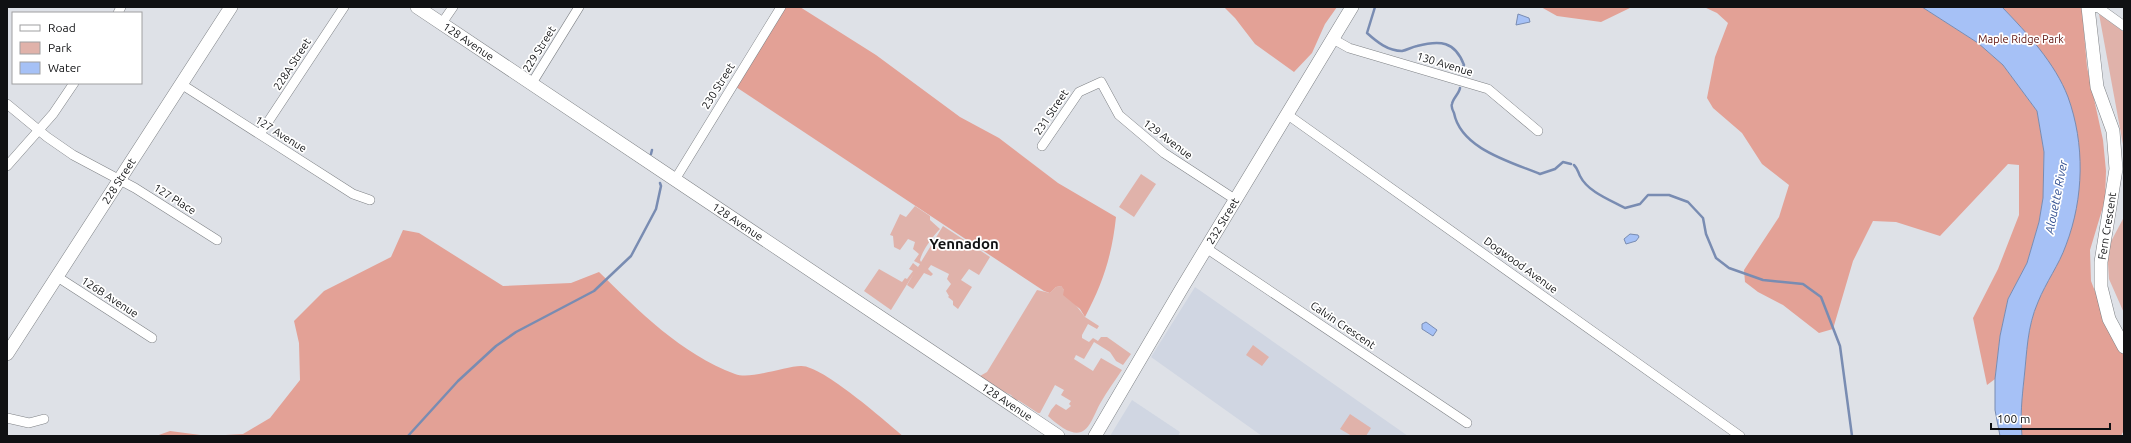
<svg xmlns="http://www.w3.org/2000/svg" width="2131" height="443" font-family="Ubuntu,sans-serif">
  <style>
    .built { fill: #d0d6e2 }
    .green { fill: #e0b2aa }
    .forest { fill: #e3a196 }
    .water { fill: #a6c1f6; stroke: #798cb2 }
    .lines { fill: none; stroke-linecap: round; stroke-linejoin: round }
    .stream { stroke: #798cb2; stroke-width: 2.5 }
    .street-casing { stroke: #7f8286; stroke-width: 10 }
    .secondary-casing { stroke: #7f8286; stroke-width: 14 }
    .street { stroke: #fff; stroke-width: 9 }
    .secondary { stroke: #fff; stroke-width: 13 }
    .labels { text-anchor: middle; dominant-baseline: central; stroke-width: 3.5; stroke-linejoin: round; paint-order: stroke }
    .park-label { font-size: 11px; fill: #60130d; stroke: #fff }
    .street-label { font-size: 11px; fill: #101113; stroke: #fff }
    .water-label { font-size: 12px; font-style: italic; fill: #335091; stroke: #fff }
    .district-label { font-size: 15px; font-weight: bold; fill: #101113; stroke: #fff }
  </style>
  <rect width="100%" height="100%" fill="#dee1e7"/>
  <path class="built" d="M 1195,287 L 1408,436 L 1262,436 L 1151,357 Z
    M 1132,400 L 1180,432 L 1178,436 L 1110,436 Z"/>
  <path class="green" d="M 2099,14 L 2124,32 L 2124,150 Z
    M 1141,174 L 1156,184 L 1134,217 L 1119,207 Z
    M 915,206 L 930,216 L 930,220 L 940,229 C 933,236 922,251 920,260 L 921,262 L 943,226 L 990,257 L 979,275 L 969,269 L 961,280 L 972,287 L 958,309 L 953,305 L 953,301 L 948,297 L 949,296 L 946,291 L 951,284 L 947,279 L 949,274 L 931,265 L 928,269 L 933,274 L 931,276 L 924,273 L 913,289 L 907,285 L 914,273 L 891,310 L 864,291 L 879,269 L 902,282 L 905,278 L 907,279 L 913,271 L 909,269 L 913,263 L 918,267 L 920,264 L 914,261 L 919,254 L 913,249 L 915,242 L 908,239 L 900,250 L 894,247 L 893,236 L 890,235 L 900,214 L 906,217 Z
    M 2124,217 L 2124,313 L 2109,279 L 2107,249 Z
    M 1061,286 L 1085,317 L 1099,326 L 1097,329 L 1088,324 L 1082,335 L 1082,338 L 1089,342 L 1093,338 L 1098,341 L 1101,337 L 1107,337 L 1131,354 L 1123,365 L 1116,361 L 1110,352 L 1094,342 L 1084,359 L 1076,355 L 1074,359 L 1093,371 L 1101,358 L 1122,370 C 1115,381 1107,391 1101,402 C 1091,419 1088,443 1063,428 C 1058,424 1053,421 1048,416 L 1051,410 L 1056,404 L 1066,410 L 1071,406 L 1069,404 L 1071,401 L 1061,395 L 1064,390 L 1055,385 L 1040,413 L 1038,413 L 1018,400 L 1017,402 L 1011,395 L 994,387 L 981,378 L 980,376 L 987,372 L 1037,290 L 1050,293 L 1056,287 Z
    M 1253,345 L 1269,357 L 1262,366 L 1246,355 Z
    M 1350,414 L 1371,428 L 1366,436 L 1352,436 L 1340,429 Z"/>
  <path class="forest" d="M 781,7 L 800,7 L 876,55 L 960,117 L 999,138 L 1058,183 L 1116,217 C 1112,255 1103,283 1085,317 L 1080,309 L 1063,295 L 1064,290 L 1061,286 L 1056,287 L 1050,293 L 1044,291 L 733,85 Z
    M 1224,7 L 1337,7 L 1325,24 L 1312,53 L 1294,72 L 1255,44 L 1235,18 Z
    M 1541,7 L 1632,7 L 1601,22 L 1557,16 Z
    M 1704,7 L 1922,7 L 1978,43 L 2003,65 L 2037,111 L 2044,152 L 2043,198 L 2039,222 L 2027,263 L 2008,299 L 2000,336 L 1995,379 L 1987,385 L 1973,318 L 1998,269 L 2019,215 L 2019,165 L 2008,164 L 1940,236 L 1896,222 L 1873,221 L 1853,261 L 1833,329 L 1819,333 L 1783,305 L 1758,292 L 1745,282 L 1744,270 L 1779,217 L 1789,185 L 1762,164 L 1742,133 L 1713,108 L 1707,98 L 1715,57 L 1728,23 L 1717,13 Z
    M 2002,7 L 2080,7 L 2082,9 L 2087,67 L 2103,140 L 2106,171 L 2105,200 L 2090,250 L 2091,281 L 2111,333 L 2124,356 L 2124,430 L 2121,436 L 2022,436 C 2020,416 2022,398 2024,379 C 2027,352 2027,327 2038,302 C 2046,282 2058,265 2066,245 C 2074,225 2075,205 2077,183 C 2083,104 2055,62 2002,7 Z
    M 403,230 L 419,233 L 503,286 L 571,283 L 599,272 C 639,311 681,354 735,374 C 751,380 785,366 801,366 C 822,365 885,421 903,436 L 156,436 L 170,431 L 208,436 L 243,434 L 270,418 L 300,380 L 299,343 L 294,321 L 324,291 L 391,257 Z"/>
  <path class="water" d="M 1922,7 L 2002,7 C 2027,33 2055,63 2068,97 C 2085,144 2084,198 2066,245 C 2059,265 2046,282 2038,302 C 2027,327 2027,352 2024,379 C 2022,398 2020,416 2022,436 L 2000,436 L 1995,410 L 1995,379 L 2000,336 L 2008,299 L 2027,263 L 2039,222 L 2043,198 L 2044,152 L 2037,111 L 2003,65 L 1978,43 Z
    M 1518,14 L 1529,18 L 1530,22 L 1516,25 Z
    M 1630,234 L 1638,235 L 1639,237 L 1636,241 L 1626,244 L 1624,239 Z
    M 1426,322 L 1437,330 L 1433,336 L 1422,329 L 1422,324 Z"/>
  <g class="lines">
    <path class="stream" d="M 1375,7 L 1367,33 C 1377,42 1388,51 1402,51 C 1407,50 1412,47 1417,46 C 1440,40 1455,41 1464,65 L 1459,73
      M 1460,88 C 1459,94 1453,98 1452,104 C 1451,106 1453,111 1454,113 C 1461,149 1511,162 1540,174 L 1555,169 L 1563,162 L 1571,164
      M 651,154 L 652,150
      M 1574,165 C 1578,169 1578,172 1580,176 C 1588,192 1610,200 1625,208 L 1640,204 L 1648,195 L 1669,195 L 1688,202 L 1703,218 L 1706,234 L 1716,258 L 1729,268 L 1763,280 L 1803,284 L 1821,297 L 1840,346 L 1852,436
      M 408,436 L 458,381 L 496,346 L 516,332 L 594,291 L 631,256 L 656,209 L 661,186 L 660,183"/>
    <defs>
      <path id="street" d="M 2094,7 L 2099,8 L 2124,26
        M 118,13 L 121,7
        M 442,23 L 453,7
        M 1333,39 L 1349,48 L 1488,89 L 1538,131
        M 532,83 L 579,7
        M 181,84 L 353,194 L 370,200
        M 7,104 L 47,137 L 73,155 L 135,188 L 217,240
        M 1288,115 L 1740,436
        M 260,134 L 344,7
        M 1042,146 L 1079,92 L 1101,82 L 1119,115 L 1164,153 L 1236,200
        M 7,166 L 53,114 L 74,83
        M 676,178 L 781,7
        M 1206,248 L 1467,423
        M 56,276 L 152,338
        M 7,418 L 29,423 L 44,419"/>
      <g id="secondary">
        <path id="s1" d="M 417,7 L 1058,436"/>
        <path d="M 2088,7 L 2097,87 L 2113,131 L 2116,169 L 2101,262 L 2101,287 L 2109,319 L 2124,347"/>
        <path id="s2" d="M 7,354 L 231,7"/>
        <path id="s3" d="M 1095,436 L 1182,288 L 1352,7"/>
      </g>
    </defs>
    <use href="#street" class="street-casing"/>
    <use href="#secondary" class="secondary-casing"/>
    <use href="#street" class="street"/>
    <use href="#secondary" class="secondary"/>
  </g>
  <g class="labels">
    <g class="park-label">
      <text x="2021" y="39">Maple Ridge Park</text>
    </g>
    <g class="street-label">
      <text stroke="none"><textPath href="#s1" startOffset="62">128 Avenue</textPath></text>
      <text transform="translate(539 49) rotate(-58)">229 Street</text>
      <text transform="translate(292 64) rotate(-57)">228A Street</text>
      <text transform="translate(1445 64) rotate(17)">130 Avenue</text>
      <text transform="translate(718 86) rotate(-58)">230 Street</text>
      <text transform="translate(1051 112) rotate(-56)">231 Street</text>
      <text transform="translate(281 134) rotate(32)">127 Avenue</text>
      <text transform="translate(1168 139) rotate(37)">129 Avenue</text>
      <text stroke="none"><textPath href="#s2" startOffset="206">228 Street</textPath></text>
      <text transform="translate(175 199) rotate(32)">127 Place</text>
      <text stroke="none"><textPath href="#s1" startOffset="386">128 Avenue</textPath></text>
      <text stroke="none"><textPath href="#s3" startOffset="250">232 Street</textPath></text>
      <text transform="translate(2107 226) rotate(-81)">Fern Crescent</text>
      <text transform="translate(1521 265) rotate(36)">Dogwood Avenue</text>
      <text transform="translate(110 297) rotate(33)">126B Avenue</text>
      <text transform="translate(1343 325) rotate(34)">Calvin Crescent</text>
      <text stroke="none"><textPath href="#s1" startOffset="710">128 Avenue</textPath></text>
    </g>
    <g class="water-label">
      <text transform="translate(2056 197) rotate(-79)">Alouette River</text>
    </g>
    <g class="district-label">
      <text x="964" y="243">Yennadon</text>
    </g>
  </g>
  <rect width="2131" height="443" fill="none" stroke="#101113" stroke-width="16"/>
  <rect x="12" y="12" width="130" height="72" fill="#ffffff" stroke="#9fa0a1"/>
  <rect x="20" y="25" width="20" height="6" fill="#ffffff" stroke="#9fa0a1"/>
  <text x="48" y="32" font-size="12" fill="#101113">Road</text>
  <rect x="20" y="42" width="20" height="12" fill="#e0b2aa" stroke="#9fa0a1"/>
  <text x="48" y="52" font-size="12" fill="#101113">Park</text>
  <rect x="20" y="62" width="20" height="12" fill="#a6c1f6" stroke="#9fa0a1"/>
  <text x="48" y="72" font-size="12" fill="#101113">Water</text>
  <path d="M1991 423v6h119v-6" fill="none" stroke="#101113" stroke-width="2"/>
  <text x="1997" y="423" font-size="12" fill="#101113" stroke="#ffffff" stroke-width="3" paint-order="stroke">100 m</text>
</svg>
